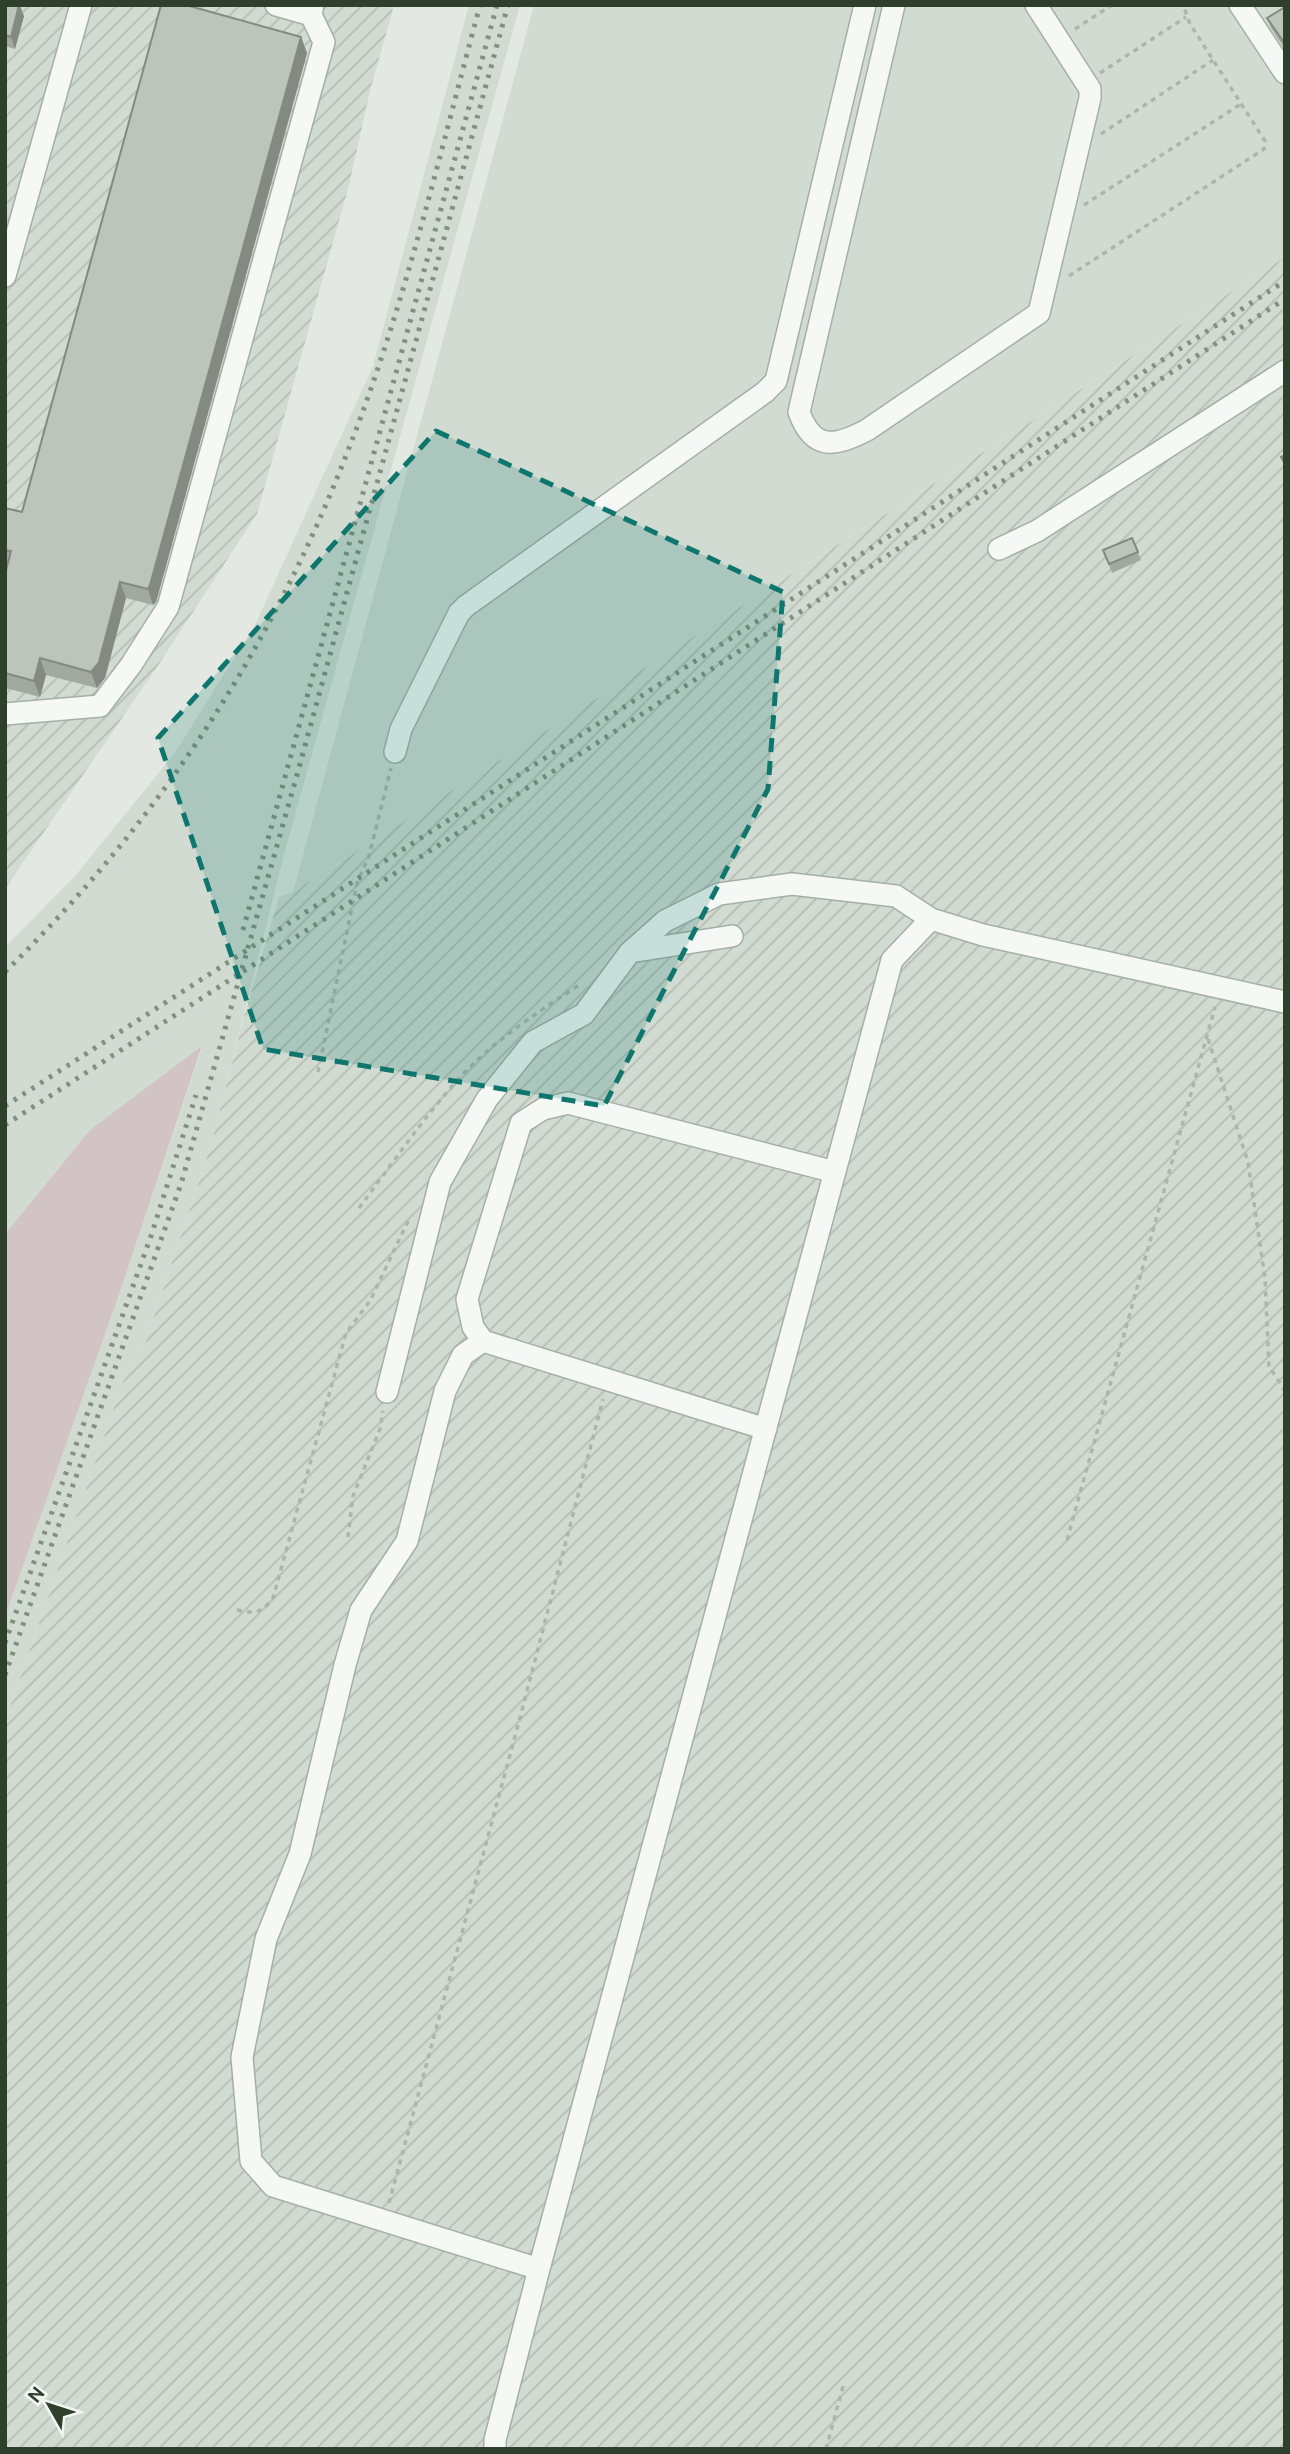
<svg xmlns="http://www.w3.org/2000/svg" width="1290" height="2454" font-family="Ubuntu,sans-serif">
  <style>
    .built { fill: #d2dbd1 }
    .industrial { fill: url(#industrial-furrows) }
    .green { fill: #d2c4c5 }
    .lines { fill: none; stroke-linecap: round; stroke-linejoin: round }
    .minor-casing { stroke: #a5afa4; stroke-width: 24 }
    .path { stroke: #adb5ad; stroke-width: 3.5; stroke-dasharray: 5 5; stroke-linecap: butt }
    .minor { stroke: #f5f8f5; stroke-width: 21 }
    .rail { stroke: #80917d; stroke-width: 5; stroke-dasharray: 3.5 7; stroke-linecap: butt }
    .wall { fill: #a2a9a0 }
    .shaded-wall { fill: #848a82 }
    .building { fill: #bcc5ba; stroke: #848a82; stroke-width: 2 }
    .marked { fill: #0f766e; fill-opacity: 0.2; stroke: #0f766e; stroke-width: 5; stroke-dasharray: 14 9; stroke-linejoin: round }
  </style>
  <defs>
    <pattern id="industrial-furrows" width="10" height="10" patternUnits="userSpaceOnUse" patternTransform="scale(1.75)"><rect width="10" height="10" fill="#d2dbd1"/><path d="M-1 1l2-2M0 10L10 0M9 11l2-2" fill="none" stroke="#b5bdb4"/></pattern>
  </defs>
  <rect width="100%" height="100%" fill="#e3e9e2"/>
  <path class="built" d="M 469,5 L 520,5 L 285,851 L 211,1145 L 143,1350 L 130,1362 L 5,1721 L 5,1617 L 122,1286 L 202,1048 L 90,1130 L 5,1234 L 5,947 L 75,876 L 174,754 L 255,625 L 373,366 Z
    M 534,5 L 1285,5 L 1285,257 L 1024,426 L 293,892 Z"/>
  <path class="industrial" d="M 5,5 L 394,5 L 370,91 L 349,185 L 257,514 L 157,667 L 5,889 Z
    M 1285,257 L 1285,2449 L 5,2449 L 5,1721 L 130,1362 L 143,1350 L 211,1145 L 243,1020 L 279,897 L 293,892 L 1024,426 Z"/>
  <path class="green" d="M 202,1046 L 122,1286 L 5,1617 L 5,1234 L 90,1130 Z"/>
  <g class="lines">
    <defs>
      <path id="minor" d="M 276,5 L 311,15 L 313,5
        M 894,5 L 799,412 C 813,451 835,447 867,430 L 1039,313 L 1090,98 L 1090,89 L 1036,5
        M 1240,5 L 1285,73
        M 5,276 L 81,5
        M 999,549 L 1037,531 L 1285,371
        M 5,714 L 100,706 L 131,665 L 168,607 L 324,42 L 311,15
        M 395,752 L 401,729 L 459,613 L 466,606 L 765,392 L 776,381 L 865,5
        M 630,952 L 732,936
        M 483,1341 L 463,1355 L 445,1391 L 407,1541 L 361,1610 L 345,1665 L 300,1854 L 266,1939 L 242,2057 L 251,2161 L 273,2186 L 539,2269
        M 387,1392 L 440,1182 L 487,1099 L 533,1042 L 584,1014 L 630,952 L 665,921 L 719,894 L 792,884 L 896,896 L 931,919
        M 766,1429 L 483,1341 L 473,1327 L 467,1299 L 521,1123 L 543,1109 L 568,1103 L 835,1172
        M 495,2449 L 495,2440 L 539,2269 L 892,960 L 931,919 L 983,935 L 1285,1002"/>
    </defs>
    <use href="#minor" class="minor-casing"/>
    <path class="path" d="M 1075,29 L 1112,5
      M 1100,73 L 1186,17
      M 1101,134 L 1213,60
      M 1084,205 L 1241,104
      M 1069,276 L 1264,149 L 1265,141 L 1190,24 L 1183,5
      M 1208,1039 L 1248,1162 L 1265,1278 L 1269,1366 L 1285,1391
      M 318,1072 L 357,883 L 369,856 L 391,768
      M 359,1208 C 393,1163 425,1115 464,1073 C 498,1038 538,1012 579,985
      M 348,1537 L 353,1496 L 380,1429 L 383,1411
      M 1067,1540 L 1215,1007
      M 237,1610 C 255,1614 262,1613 273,1598 L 346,1333 L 370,1301 L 409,1219
      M 389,2203 L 521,1714 L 603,1399
      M 826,2449 L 844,2383"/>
    <use href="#minor" class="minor"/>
    <path class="rail" d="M 243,930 L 497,5
      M 5,972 C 160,820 271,650 349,448 C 405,305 440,153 480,5
      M 5,1106 L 1285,281
      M 5,1125 L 1285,299
      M 5,1643 L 151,1236 L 196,1095
      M 5,1675 L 181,1184 L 297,775 L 508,5"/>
  </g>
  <path class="wall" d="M 5,5 L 20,5 L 24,16 L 15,49 L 5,46 Z
    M 1285,7 L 1285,49 L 1271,28 L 1267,18 Z
    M 301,37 L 307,53 L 156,602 L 153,605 L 126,598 L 105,678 L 97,688 L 46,675 L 40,697 L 5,688 L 5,574 L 8,565 L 5,564 L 5,508 L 22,512 Z
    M 1132,538 L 1141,560 L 1112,573 L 1103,550 Z"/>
  <path class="shaded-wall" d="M 19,5 L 24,16 L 15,49 L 11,37 Z
    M 301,37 L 307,53 L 156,602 L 153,605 L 148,589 Z
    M 120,582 L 126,598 L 105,678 L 97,688 L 91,672 Z
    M 40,658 L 46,675 L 40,697 L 34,681 Z"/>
  <path class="building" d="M 5,5 L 19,5 L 11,37 L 5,35 Z
    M 161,5 L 186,5 L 301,37 L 150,585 L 148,589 L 120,582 L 99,662 L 91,672 L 40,658 L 34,681 L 5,673 L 5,574 L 11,551 L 5,550 L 5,508 L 22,512 Z
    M 1285,7 L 1285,44 L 1267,18 Z
    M 1285,455 L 1285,464 L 1281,457 Z
    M 1132,538 L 1138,552 L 1109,564 L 1103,550 Z"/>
  <path class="marked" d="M 436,431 L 783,592 L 768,789 L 604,1106 L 263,1049 L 158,738 Z"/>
  <rect width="1290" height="2454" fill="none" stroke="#2e3f2c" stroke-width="14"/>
  <g transform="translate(49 2405) rotate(309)" stroke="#f3f7f2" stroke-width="5" paint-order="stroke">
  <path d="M0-5L12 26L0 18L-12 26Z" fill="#2e3f2c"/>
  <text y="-10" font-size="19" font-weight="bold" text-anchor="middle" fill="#2e3f2c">N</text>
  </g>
</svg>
